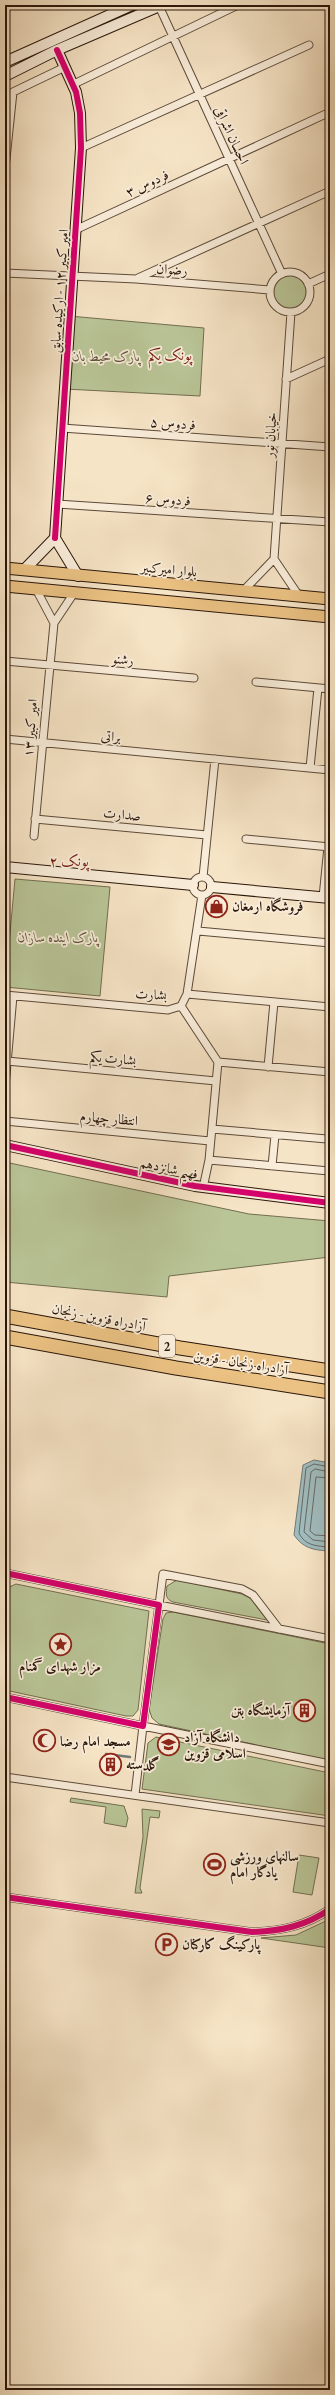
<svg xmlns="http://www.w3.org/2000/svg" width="335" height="2395" font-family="'EB Garamond',Amiri,serif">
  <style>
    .green { fill: #b9c597; stroke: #726e50 }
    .water { fill: #a0bcbe; stroke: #717a76 }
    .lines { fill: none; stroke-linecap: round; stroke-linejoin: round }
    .shore { stroke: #656964; stroke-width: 1 }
    .stream { stroke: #717a76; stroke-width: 2.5 }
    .street-casing { stroke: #5d4a39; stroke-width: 9 }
    .secondary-casing { stroke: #2a160a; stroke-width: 12 }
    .primary-casing { stroke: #2a160a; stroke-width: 13 }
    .highway-casing { stroke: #2a160a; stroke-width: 15 }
    .street { stroke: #f9edda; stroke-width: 7 }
    .secondary { stroke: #f9edda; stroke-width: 10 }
    .primary { stroke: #ebc283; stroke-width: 11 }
    .highway { stroke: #ebc283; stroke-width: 13 }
    .cycleway-casing { stroke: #f9edda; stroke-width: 8 }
    .cycleway { stroke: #d6006c; stroke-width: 6 }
    .labels { text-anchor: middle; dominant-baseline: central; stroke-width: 3.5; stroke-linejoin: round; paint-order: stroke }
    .shield { fill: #f9edda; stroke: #685648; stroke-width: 1 }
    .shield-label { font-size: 13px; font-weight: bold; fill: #2a160a }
    .street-label { font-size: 14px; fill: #2a160a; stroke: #f9edda }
    .park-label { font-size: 14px; font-style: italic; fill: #5c533b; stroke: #f9edda }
    .poi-label { font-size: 14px; font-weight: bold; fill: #2a160a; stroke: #f9edda; text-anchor: start }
    .neighbourhood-label { font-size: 15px; fill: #7a1f14; stroke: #f9edda }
  </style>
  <rect width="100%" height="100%" fill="#f6e4c6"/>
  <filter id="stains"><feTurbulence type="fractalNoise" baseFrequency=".005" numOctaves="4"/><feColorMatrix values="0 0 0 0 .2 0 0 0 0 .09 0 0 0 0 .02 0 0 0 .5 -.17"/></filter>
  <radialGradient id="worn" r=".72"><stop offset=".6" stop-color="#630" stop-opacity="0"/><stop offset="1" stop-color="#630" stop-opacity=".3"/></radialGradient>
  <path class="green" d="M270 292a20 20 0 1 1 40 0a20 20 0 1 1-40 0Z
    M 69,316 L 204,328 L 200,396 L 65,389 Z
    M 15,879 L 110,887 L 100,996 L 5,987 Z
    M 5,1162 L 249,1214 L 330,1221 L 330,1257 L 169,1276 L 167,1297 L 5,1282 Z
    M 177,1580 L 242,1594 L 250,1598 L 267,1620 L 173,1602 C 165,1599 166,1594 167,1586 Z
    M 16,1584 L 149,1611 L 138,1710 L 133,1716 L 126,1716 L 5,1690 L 5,1589 Z
    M 173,1612 L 330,1644 L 330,1761 L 159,1724 L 152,1718 L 149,1709 L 163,1619 L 166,1613 Z
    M 156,1737 L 330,1773 L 330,1816 L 142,1789 L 148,1743 Z
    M 71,1798 L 124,1806 L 128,1818 L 126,1827 L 104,1823 L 106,1807 L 70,1802 Z
    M 142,1809 L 160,1811 L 159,1818 L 150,1817 L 140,1888 L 142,1893 L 135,1893 L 143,1837 Z
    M 299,1855 L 319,1858 L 312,1895 L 293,1892 Z
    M 330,1919 L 330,1948 L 261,1938 L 296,1935 Z"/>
  <path class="water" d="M 314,1460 L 330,1463 L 330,1551 L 328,1551 C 313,1550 303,1548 294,1535 L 303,1465 Z"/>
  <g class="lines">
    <path class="shore" d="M 330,1467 L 314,1464 L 306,1468 L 299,1533 C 305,1546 317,1546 330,1547
      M 330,1472 L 315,1469 L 311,1472 L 304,1532 L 313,1540 L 330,1542
      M 330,1478 L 316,1477 L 310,1531 L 315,1535 L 330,1536"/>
    <path class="stream" d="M 106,1754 L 130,1757"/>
    <defs>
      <path id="street" d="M 159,6 L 282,274
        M 74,84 L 238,5
        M 81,148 L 309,45
        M 5,168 L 13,92 L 65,67
        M 75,230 L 330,112
        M270 292a20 20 0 1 1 40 0a20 20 0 1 1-40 0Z
        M 5,273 L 136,279 L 270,290
        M 138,278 L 330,191
        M 308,284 L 330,274
        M 286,379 L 330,359
        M 62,428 L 330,447
        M 57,504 L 330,522
        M 274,559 L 291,312
        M 274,559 L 299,596
        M 36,589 L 54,623
        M 244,590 L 274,559
        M 5,661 L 194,678
        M 256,682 L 330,689
        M 5,739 L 330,770
        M 310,768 L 318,688
        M 35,819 L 207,835
        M 34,836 L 54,623 L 74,593
        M 246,839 L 330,847
        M193 886a9 9 0 1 1 18 0a9 9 0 1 1-18 0Z
        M 203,877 L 215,759
        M 323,897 L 328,847
        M 198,931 L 330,943
        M 187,994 L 330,1007
        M 5,995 L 168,1010 L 181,1006 L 187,994 L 202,895
        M 181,1006 L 218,1062 L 209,1160 L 203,1188
        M 7,1061 L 216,1081
        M 218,1062 L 330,1072
        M 268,1067 L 274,1002
        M 5,1086 L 13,996
        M 5,1121 L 210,1141
        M 212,1129 L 327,1139
        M 209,1160 L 329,1171
        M 272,1166 L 275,1135
        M 5,1573 L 159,1605 L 143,1726 L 5,1697
        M 279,1629 L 253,1595 L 242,1589 L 163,1574 L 159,1605 L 330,1639
        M 5,1777 L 330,1823
        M 135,1795 L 143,1726 L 330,1764
        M 5,1897 L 252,1932 C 281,1931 306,1926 330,1909"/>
      <path id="secondary" d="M 5,62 L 132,5
        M 5,76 L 57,50 L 162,5
        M 55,538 L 81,148 L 80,113 L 76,92 L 57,50
        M 55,538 L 78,576
        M 25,569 L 55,538
        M 5,867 L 193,885
        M 212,887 L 330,898
        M 5,1145 L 195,1186 L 330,1203"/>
      <path id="primary" d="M 5,568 L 330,599
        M 5,586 L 330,617"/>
      <path id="highway" d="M 5,1316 L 180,1348 L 330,1371
        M 5,1337 L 176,1368 L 330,1392"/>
    </defs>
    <use href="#street" class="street-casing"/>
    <use href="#secondary" class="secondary-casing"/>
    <use href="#primary" class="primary-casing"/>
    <use href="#highway" class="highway-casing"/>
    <use href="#street" class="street"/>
    <use href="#secondary" class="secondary"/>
    <use href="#primary" class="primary"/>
    <use href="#highway" class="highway"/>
    <defs>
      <path id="cycleway" d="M 55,538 L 81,148 L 80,113 L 76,92 L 57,50
        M 5,1145 L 195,1186 L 330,1203
        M 5,1573 L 159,1605 L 143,1726 L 5,1697
        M 5,1897 L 252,1932 C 281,1931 306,1926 330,1909"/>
    </defs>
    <use href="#cycleway" class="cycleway-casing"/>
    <use href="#cycleway" class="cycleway"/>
  </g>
  <defs>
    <symbol id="shop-ring" viewBox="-11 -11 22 22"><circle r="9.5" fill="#f9edda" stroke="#8f2418" stroke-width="1.5"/><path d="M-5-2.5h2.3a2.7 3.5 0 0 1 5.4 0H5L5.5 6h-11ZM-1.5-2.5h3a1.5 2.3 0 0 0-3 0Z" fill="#8f2418"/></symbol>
    <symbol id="sight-ring" viewBox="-11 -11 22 22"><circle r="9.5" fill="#f9edda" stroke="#8f2418" stroke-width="1.5"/><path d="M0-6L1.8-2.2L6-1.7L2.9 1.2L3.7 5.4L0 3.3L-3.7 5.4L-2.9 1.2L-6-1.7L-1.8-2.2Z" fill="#8f2418"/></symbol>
    <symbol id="building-ring" viewBox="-11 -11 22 22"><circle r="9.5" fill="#f9edda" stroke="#8f2418" stroke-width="1.5"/><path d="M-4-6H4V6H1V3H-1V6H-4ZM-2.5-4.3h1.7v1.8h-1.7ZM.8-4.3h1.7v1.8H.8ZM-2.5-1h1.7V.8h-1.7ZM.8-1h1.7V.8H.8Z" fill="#8f2418"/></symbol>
    <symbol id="mosque-ring" viewBox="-11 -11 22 22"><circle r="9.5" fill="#f9edda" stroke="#8f2418" stroke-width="1.5"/><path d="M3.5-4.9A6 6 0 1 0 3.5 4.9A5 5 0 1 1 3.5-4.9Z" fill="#8f2418"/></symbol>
    <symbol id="university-ring" viewBox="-11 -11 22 22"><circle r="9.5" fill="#f9edda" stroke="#8f2418" stroke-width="1.5"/><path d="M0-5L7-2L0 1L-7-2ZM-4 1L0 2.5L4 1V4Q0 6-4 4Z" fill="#8f2418"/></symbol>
    <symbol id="stadium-ring" viewBox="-11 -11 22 22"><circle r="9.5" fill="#f9edda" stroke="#8f2418" stroke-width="1.5"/><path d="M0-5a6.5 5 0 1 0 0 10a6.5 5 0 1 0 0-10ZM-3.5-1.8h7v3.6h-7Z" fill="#8f2418"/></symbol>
    <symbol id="parking-ring" viewBox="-11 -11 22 22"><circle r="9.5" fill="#f9edda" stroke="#8f2418" stroke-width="1.5"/><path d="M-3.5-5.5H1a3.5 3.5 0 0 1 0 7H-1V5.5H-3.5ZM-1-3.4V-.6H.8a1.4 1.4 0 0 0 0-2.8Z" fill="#8f2418"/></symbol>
  </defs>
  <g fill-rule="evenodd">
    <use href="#shop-ring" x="204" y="894" width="25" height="25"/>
    <use href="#sight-ring" x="48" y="1632" width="25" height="25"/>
    <use href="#building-ring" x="292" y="1698" width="25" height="25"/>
    <use href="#mosque-ring" x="32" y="1728" width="25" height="25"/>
    <use href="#university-ring" x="156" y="1732" width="25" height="25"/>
    <use href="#building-ring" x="98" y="1752" width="25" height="25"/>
    <use href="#stadium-ring" x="202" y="1852" width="25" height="25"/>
    <use href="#parking-ring" x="154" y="1932" width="25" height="25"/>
  </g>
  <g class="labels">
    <rect class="shield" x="159" y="1335" width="16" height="22" rx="3"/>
    <g class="shield-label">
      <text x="167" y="1346">2</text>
    </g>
    <g class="street-label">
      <text transform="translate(232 135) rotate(65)">احسان اشراقی</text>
      <text transform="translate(147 183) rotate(-25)">فردوس ۳</text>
      <text transform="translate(172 269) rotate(4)">رضوان</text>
      <text transform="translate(59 291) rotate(-86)">امیر کبیر ۱۲ - ارکیده سابق</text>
      <text transform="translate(173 423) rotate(4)">فردوس ۵</text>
      <text transform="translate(270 435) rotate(-86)">خیابان نور</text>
      <text transform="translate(168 499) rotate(4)">فردوس ۶</text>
      <text transform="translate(169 569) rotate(5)">بلوار امیرکبیر</text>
      <text transform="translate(123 659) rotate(5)">رشنو</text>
      <text transform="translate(30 728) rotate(-85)">امیر کبیر ۱۳</text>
      <text transform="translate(111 736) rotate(6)">براتی</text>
      <text transform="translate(122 814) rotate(5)">صدارت</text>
      <text transform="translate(151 994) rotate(3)">بشارت</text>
      <text transform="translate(113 1058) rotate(5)">بشارت یکم</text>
      <text transform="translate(109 1118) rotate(5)">انتظار چهارم</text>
      <text transform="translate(169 1168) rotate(12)">فهیم شانزدهم</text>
      <text transform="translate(99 1317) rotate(11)">آزادراه قزوین - زنجان</text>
      <text transform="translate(241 1362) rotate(9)">آزادراه زنجان - قزوین</text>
    </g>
    <g class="park-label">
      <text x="106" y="356">پارک محیط بان</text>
      <text x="58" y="937">پارک اینده سازان</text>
    </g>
    <g class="poi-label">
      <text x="232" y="906">فروشگاه ارمغان</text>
      <text x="60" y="1666" text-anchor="middle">مزار شهدای گمنام</text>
      <text x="290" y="1710" text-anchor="end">آزمایشگاه بتن</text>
      <text x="184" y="1737">دانشگاه آزاد<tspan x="184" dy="16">اسلامی قزوین</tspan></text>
      <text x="60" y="1741">مسجد امام رضا</text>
      <text x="126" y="1764">گلدسته</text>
      <text x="230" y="1856">سالنهای ورزشی<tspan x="230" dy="16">یادگار امام</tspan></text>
      <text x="182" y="1944">پارکینگ کارکنان</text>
    </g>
    <g class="neighbourhood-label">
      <text x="170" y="354">پونک یکم</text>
      <text x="69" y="860">پونک ۲</text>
    </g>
  </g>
  <rect width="335" height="2395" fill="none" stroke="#f6e4c6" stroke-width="20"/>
  <rect x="6" y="6" width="323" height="2383" fill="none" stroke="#2a160a" stroke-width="2"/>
  <rect x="10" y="10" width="315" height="2375" fill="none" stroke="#2a160a"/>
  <rect width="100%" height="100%" filter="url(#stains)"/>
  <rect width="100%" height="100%" fill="url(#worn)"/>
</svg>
